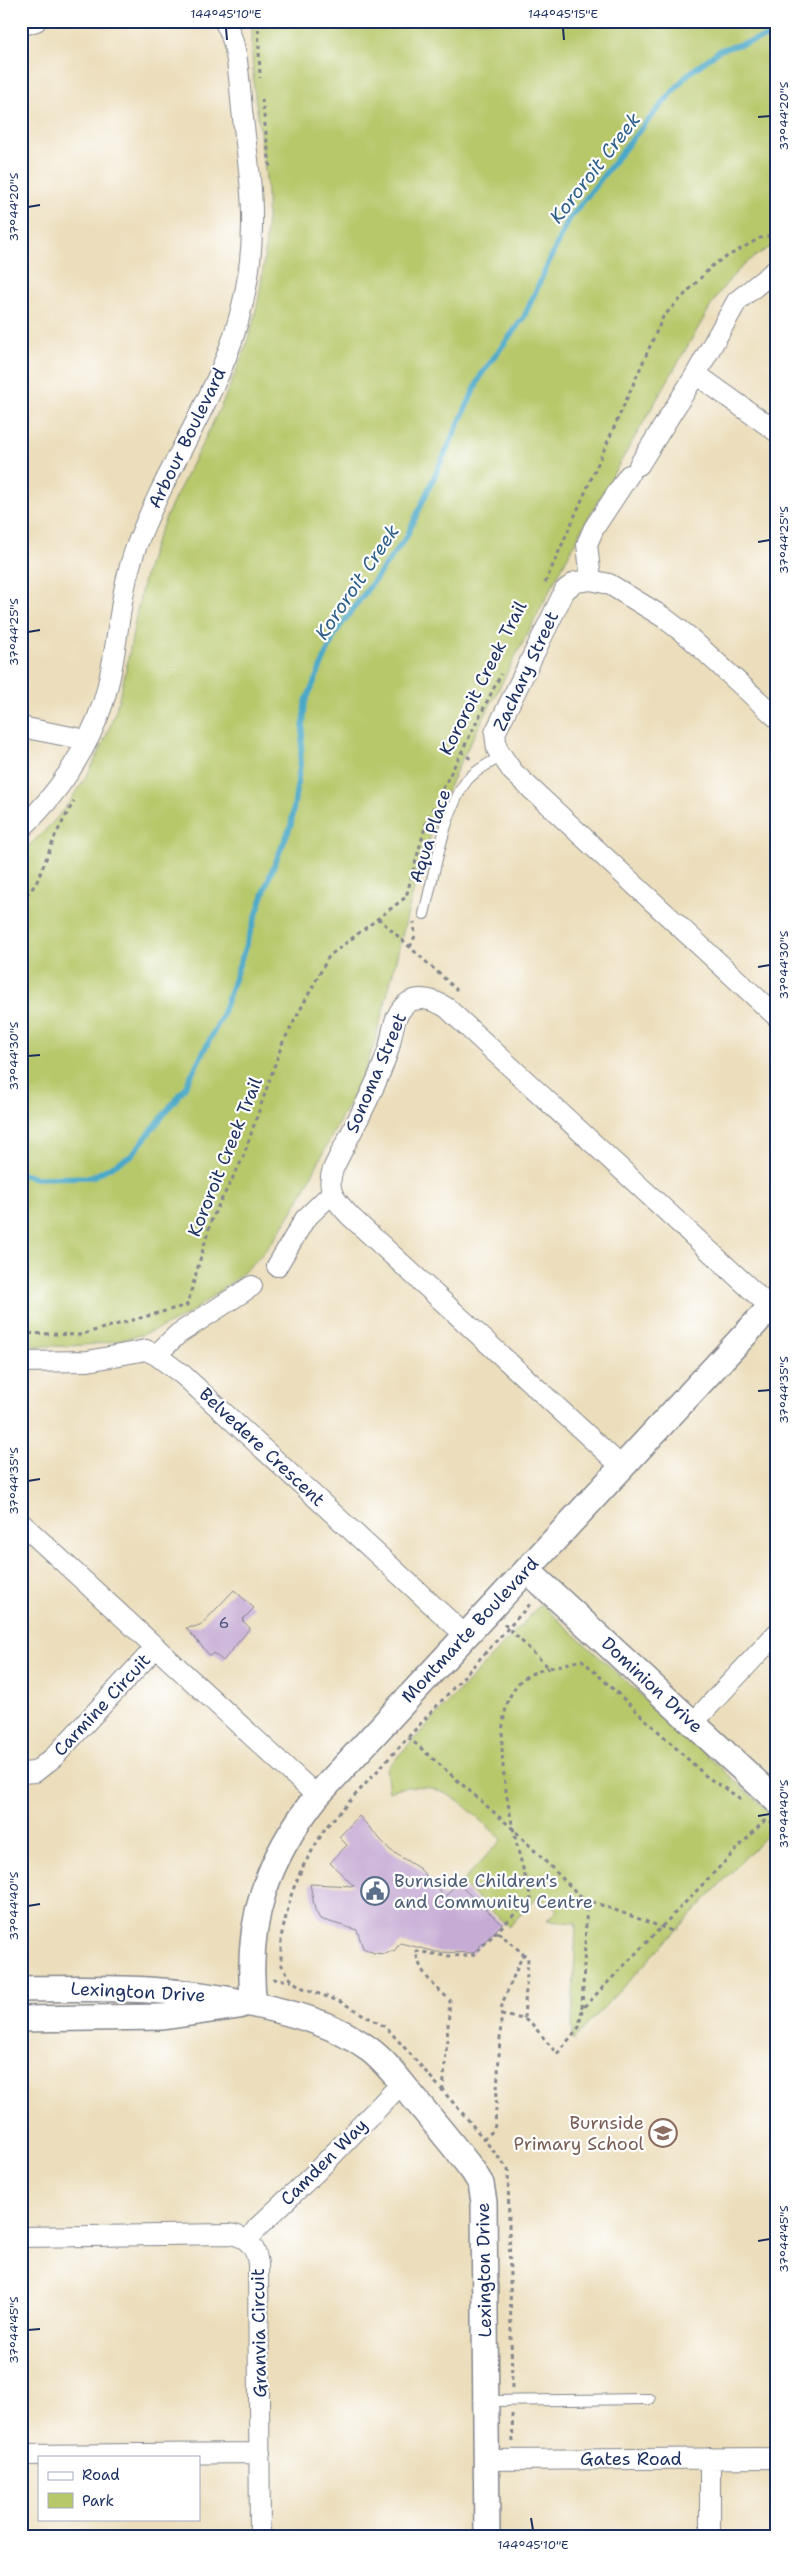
<svg xmlns="http://www.w3.org/2000/svg" width="798" height="2558" font-family="'Shantell Sans',sans-serif">
  <style>
    .green { fill: #b7c86b; stroke: #697c64 }
    .lines { fill: none; stroke-linecap: round; stroke-linejoin: round }
    .stream { stroke: #48a8c7; stroke-width: 5.5 }
    .building { fill: #c6abd4 }
    .service-casing { stroke: #84868d; stroke-width: 12 }
    .minor-casing { stroke: #84868d; stroke-width: 22 }
    .tertiary-casing { stroke: #84868d; stroke-width: 28 }
    .path { stroke: #84868d; stroke-width: 3; stroke-dasharray: 4 4; stroke-linecap: butt }
    .service { stroke: #fff; stroke-width: 10 }
    .minor { stroke: #fff; stroke-width: 20 }
    .tertiary { stroke: #fff; stroke-width: 25 }
    .ticks { fill: none; stroke: #1b2f5e; stroke-width: 2 }
    .labels { text-anchor: middle; dominant-baseline: central; stroke-width: 4.5; stroke-linejoin: round; paint-order: stroke }
    .number-label { font-size: 15px; fill: #464e7c }
    .street-label { font-size: 18px; fill: #1b2f5e; stroke: #fff }
    .service-label { font-size: 18px; fill: #4e5e75; stroke: #fff; text-anchor: start }
    .education-label { font-size: 18px; fill: #785e54; stroke: #fff; text-anchor: end }
    .water-label { font-size: 19px; font-style: italic; fill: #2d5f88; stroke: #fff }
    .neatline { fill: none; stroke: #1b2f5e; stroke-width: 2 }
    .ticks-label { font-size: 12px; text-anchor: middle; fill: #1b2f5e }
  </style>
  <rect width="100%" height="100%" fill="#fff"/>
  <filter id="ink" filterUnits="userSpaceOnUse"><feTurbulence type="fractalNoise" baseFrequency=".02" numOctaves="2"/><feDisplacementMap in="SourceGraphic" scale="10" xChannelSelector="R" yChannelSelector="G"/><feConvolveMatrix kernelMatrix="1 2 1 2 8 2 1 2 1" color-interpolation-filters="sRGB"/></filter>
  <filter id="wash" filterUnits="userSpaceOnUse"><feTurbulence type="fractalNoise" baseFrequency=".0096" numOctaves="4" result="noise"/><feDisplacementMap in="SourceGraphic" scale="20" xChannelSelector="R" yChannelSelector="G"/><feGaussianBlur stdDeviation="1.12" result="paint"/><feColorMatrix in="noise" values="0 0 0 0 0 0 0 0 0 0 0 0 0 0 0 0 0 1.4 0 .05"/><feComposite in="paint" operator="in"/></filter>
  <g filter="url(#wash)">
    <rect width="100%" height="100%" fill="#ecdebc"/>
    <path class="green" d="M 252,21 L 777,21 L 777,244 C 748,257 728,278 712,304 L 584,525 L 460,763 C 416,852 401,952 373,1047 C 363,1081 341,1117 325,1149 C 309,1181 293,1214 271,1243 C 256,1263 238,1278 218,1292 C 207,1300 197,1309 185,1316 C 137,1344 76,1349 21,1345 L 21,852 C 71,813 106,752 121,691 C 135,635 137,586 160,531 C 195,449 248,374 261,284 C 265,254 268,225 267,195 C 266,166 260,139 257,110 C 252,81 252,51 252,21 Z
      M 541,1604 L 777,1819 L 777,1824 L 573,2040 L 572,2022 L 576,1923 L 547,1921 L 557,1910 L 546,1900 L 542,1904 L 536,1898 L 509,1927 L 461,1883 L 502,1839 C 465,1808 442,1774 389,1791 L 386,1769 Z"/>
    <g class="lines">
      <path class="stream" d="M 21,1174 L 36,1178 L 92,1177 L 131,1156 L 184,1089 L 221,1018 L 270,875 L 291,825 L 300,766 L 305,703 L 336,632 L 407,536 L 481,375 L 524,317 L 567,222 L 633,138 L 687,75 L 720,50 L 770,36 L 777,37"/>
    </g>
    <g id="blocks">
      <path class="building" d="M 234,1590 L 254,1608 L 242,1620 L 250,1628 L 223,1661 L 213,1653 L 210,1656 L 186,1628 L 200,1626 Z
        M 359,1816 L 390,1850 L 420,1869 L 445,1897 L 457,1883 L 502,1924 L 473,1953 L 437,1952 L 400,1943 L 395,1950 L 385,1954 L 374,1953 L 363,1948 L 357,1930 L 320,1919 L 315,1910 L 310,1884 L 354,1886 L 330,1863 L 347,1845 L 339,1837 Z"/>
    </g>
  </g>
  <g filter="url(#ink)">
    <use href="#blocks" fill-opacity="0" stroke="#84868d" stroke-width="1"/>
    <g class="lines">
      <defs>
        <path id="service" d="M 424,914 C 433,879 446,803 469,778 C 478,769 489,763 501,757
          M 487,2401 L 650,2399"/>
        <path id="minor" d="M 21,26 L 36,21
          M 777,269 L 737,301 L 696,374 L 777,432
          M 639,465 L 696,374
          M 591,580 L 587,544 L 594,528 L 629,475
          M 777,718 L 689,637 L 663,617 L 609,584 L 591,580 L 576,582 L 565,590 L 495,733 L 497,749 L 513,772 L 777,1017
          M 21,727 L 87,740
          M 21,829 C 57,795 87,751 103,703 C 119,653 117,600 135,550 C 157,489 193,433 219,374 C 239,330 252,275 252,226 C 253,190 247,154 243,118 C 239,90 240,45 224,21
          M 277,1266 L 305,1219 L 331,1194
          M 156,1355 L 178,1334 L 252,1286
          M 21,1362 L 88,1361 L 146,1350 L 156,1355 L 183,1375 L 466,1636
          M 622,1467 L 350,1216 C 336,1201 325,1191 333,1169 C 351,1131 375,1091 388,1051 C 393,1036 392,1017 405,1005 C 417,994 435,1000 447,1008 L 770,1307
          M 21,1523 L 317,1796
          M 692,1724 L 777,1633
          M 21,1773 L 35,1772 L 54,1757 L 156,1647
          M 21,2237 L 230,2234 C 248,2237 256,2247 258,2264 L 260,2537
          M 248,2241 L 257,2228 L 315,2173 L 402,2083
          M 21,2455 L 260,2453
          M 710,2458 L 710,2537
          M 486,2460 L 777,2458"/>
        <path id="tertiary" d="M 527,1570 L 777,1801
          M 21,1989 C 102,1988 175,1986 255,2005 C 296,2014 335,2024 370,2050 C 387,2063 400,2081 413,2097 C 434,2122 454,2146 473,2171 L 481,2184 L 484,2202 L 487,2537
          M 254,2005 C 244,1923 267,1859 317,1796 L 777,1300
          M 21,2019 L 163,2017 L 239,2006"/>
      </defs>
      <use href="#service" class="service-casing"/>
      <use href="#minor" class="minor-casing"/>
      <use href="#tertiary" class="tertiary-casing"/>
      <path class="path" d="M 258,21 L 260,78
        M 262,99 L 270,167
        M 545,583 L 663,317 L 714,264 L 760,238 L 777,234
        M 461,751 L 472,760
        M 21,901 L 36,884 L 56,834 L 74,801
        M 378,918 L 457,990
        M 410,947 L 415,936 L 414,922
        M 21,1333 L 79,1335 L 187,1305 L 212,1218 L 242,1160 L 282,1044 L 329,956 L 406,897 L 427,820 L 501,674
        M 504,1624 L 549,1668 L 582,1660 L 707,1777 L 741,1799
        M 408,1737 L 513,1829 L 582,1898 L 675,1932
        M 770,1821 L 777,1827
        M 498,1932 L 528,1958 L 524,2019
        M 273,1979 L 292,1981
        M 582,2008 L 587,1902
        M 501,2015 L 524,2019 L 532,2024 L 557,2054 L 579,2027 L 582,2009 L 766,1819
        M 443,2091 L 450,2000 C 434,1986 419,1973 416,1951 L 446,1956 L 473,1955 L 531,1898 C 518,1850 477,1714 524,1678 C 531,1673 541,1670 549,1668
        M 483,2139 L 493,2131 L 495,2125 L 502,2004 L 523,1954
        M 512,2388 L 508,2169 L 465,2116 L 387,2028 L 341,2002 L 303,1988 L 292,1981 L 281,1964 L 281,1937 L 292,1892 L 302,1868 L 326,1827 L 532,1602
        M 512,2414 L 513,2443"/>
      <use href="#service" class="service"/>
      <use href="#minor" class="minor"/>
      <use href="#tertiary" class="tertiary"/>
    </g>
  </g>
  <path class="ticks" d="M 226,28 L 227,40M 563,28 L 564,40M 758,117 L 770,116M 28,207 L 40,205M 758,542 L 770,540M 28,632 L 40,630M 758,967 L 770,965M 28,1056 L 40,1055M 758,1391 L 770,1390M 28,1481 L 40,1479M 758,1816 L 770,1814M 28,1906 L 40,1904M 758,2241 L 770,2239M 28,2330 L 40,2329M 531,2518 L 533,2530"/>
  <defs>
    <symbol id="civic-ring" viewBox="-11 -11 22 22"><circle r="9.5" fill="#fff" stroke="#5c6f8a" stroke-width="1.5"/><path d="M-.6-6.5H3V-4.5H.6V-3L4-1V1h2V6H-6V1h2V-1L-.6-3ZM-1.2 2.5V6h2.4V2.5Z" fill="#5c6f8a"/></symbol>
    <symbol id="school-ring" viewBox="-11 -11 22 22"><circle r="9.5" fill="#fff" stroke="#8d6e63" stroke-width="1.5"/><path d="M0-5L7-2L0 1L-7-2ZM-4 1L0 2.5L4 1V4Q0 6-4 4Z" fill="#8d6e63"/></symbol>
  </defs>
  <g fill-rule="evenodd">
    <use href="#civic-ring" x="359" y="1875" width="32" height="32"/>
    <use href="#school-ring" x="647" y="2117" width="32" height="32"/>
  </g>
  <g class="labels">
    <g class="number-label">
      <text x="224" y="1623">6</text>
    </g>
    <g class="street-label">
      <text transform="translate(187 438) rotate(-64)">Arbour Boulevard</text>
      <text transform="translate(526 671) rotate(-65)">Zachary Street</text>
      <text transform="translate(483 678) rotate(-63)">Kororoit Creek Trail</text>
      <text transform="translate(430 836) rotate(-72)">Aqua Place</text>
      <text transform="translate(376 1073) rotate(-67)">Sonoma Street</text>
      <text transform="translate(225 1157) rotate(-68)">Kororoit Creek Trail</text>
      <text transform="translate(262 1447) rotate(43)">Belvedere Crescent</text>
      <text transform="translate(470 1630) rotate(-47)">Montmarte Boulevard</text>
      <text transform="translate(652 1685) rotate(43)">Dominion Drive</text>
      <text transform="translate(102 1705) rotate(-47)">Carmine Circuit</text>
      <text transform="translate(138 1992) rotate(3)">Lexington Drive</text>
      <text transform="translate(324 2162) rotate(-45)">Camden Way</text>
      <text transform="translate(484 2270) rotate(-91)">Lexington Drive</text>
      <text transform="translate(259 2333) rotate(-91)">Granvia Circuit</text>
      <text x="631" y="2459">Gates Road</text>
    </g>
    <g class="service-label">
      <text x="394" y="1881">Burnside Children's<tspan x="394" dy="21">and Community Centre</tspan></text>
    </g>
    <g class="education-label">
      <text x="644" y="2123">Burnside<tspan x="644" dy="21">Primary School</tspan></text>
    </g>
    <g class="water-label">
      <text transform="translate(595 168) rotate(-52)">Kororoit Creek</text>
      <text transform="translate(357 582) rotate(-56)">Kororoit Creek</text>
    </g>
  </g>
  <rect width="798" height="2558" fill="none" stroke="#fff" stroke-width="55"/>
  <rect x="38" y="2456" width="162" height="65" fill="#ffffff" stroke="#a4acbf"/>
  <rect x="48" y="2472" width="25" height="8" fill="#ffffff" stroke="#a4acbf"/>
  <text x="82" y="2480" font-size="15" fill="#1b2f5e">Road</text>
  <rect x="48" y="2493" width="25" height="15" fill="#b7c86b" stroke="#a4acbf"/>
  <text x="82" y="2506" font-size="15" fill="#1b2f5e">Park</text>
  <rect x="28" y="28" width="742" height="2502" class="neatline"/>
  <g class="ticks-label">
    <text x="226" y="18">144°45'10"E</text>
    <text x="563" y="18">144°45'15"E</text>
    <text transform="translate(784 116) rotate(-90)" y="4">37°44'20"S</text>
    <text transform="translate(14 207) rotate(-90)" y="4">37°44'20"S</text>
    <text transform="translate(784 540) rotate(-90)" y="4">37°44'25"S</text>
    <text transform="translate(14 632) rotate(-90)" y="4">37°44'25"S</text>
    <text transform="translate(784 965) rotate(-90)" y="4">37°44'30"S</text>
    <text transform="translate(14 1056) rotate(-90)" y="4">37°44'30"S</text>
    <text transform="translate(784 1390) rotate(-90)" y="4">37°44'35"S</text>
    <text transform="translate(14 1481) rotate(-90)" y="4">37°44'35"S</text>
    <text transform="translate(784 1814) rotate(-90)" y="4">37°44'40"S</text>
    <text transform="translate(14 1906) rotate(-90)" y="4">37°44'40"S</text>
    <text transform="translate(784 2239) rotate(-90)" y="4">37°44'45"S</text>
    <text transform="translate(14 2330) rotate(-90)" y="4">37°44'45"S</text>
    <text x="533" y="2549">144°45'10"E</text>
  </g>
</svg>
